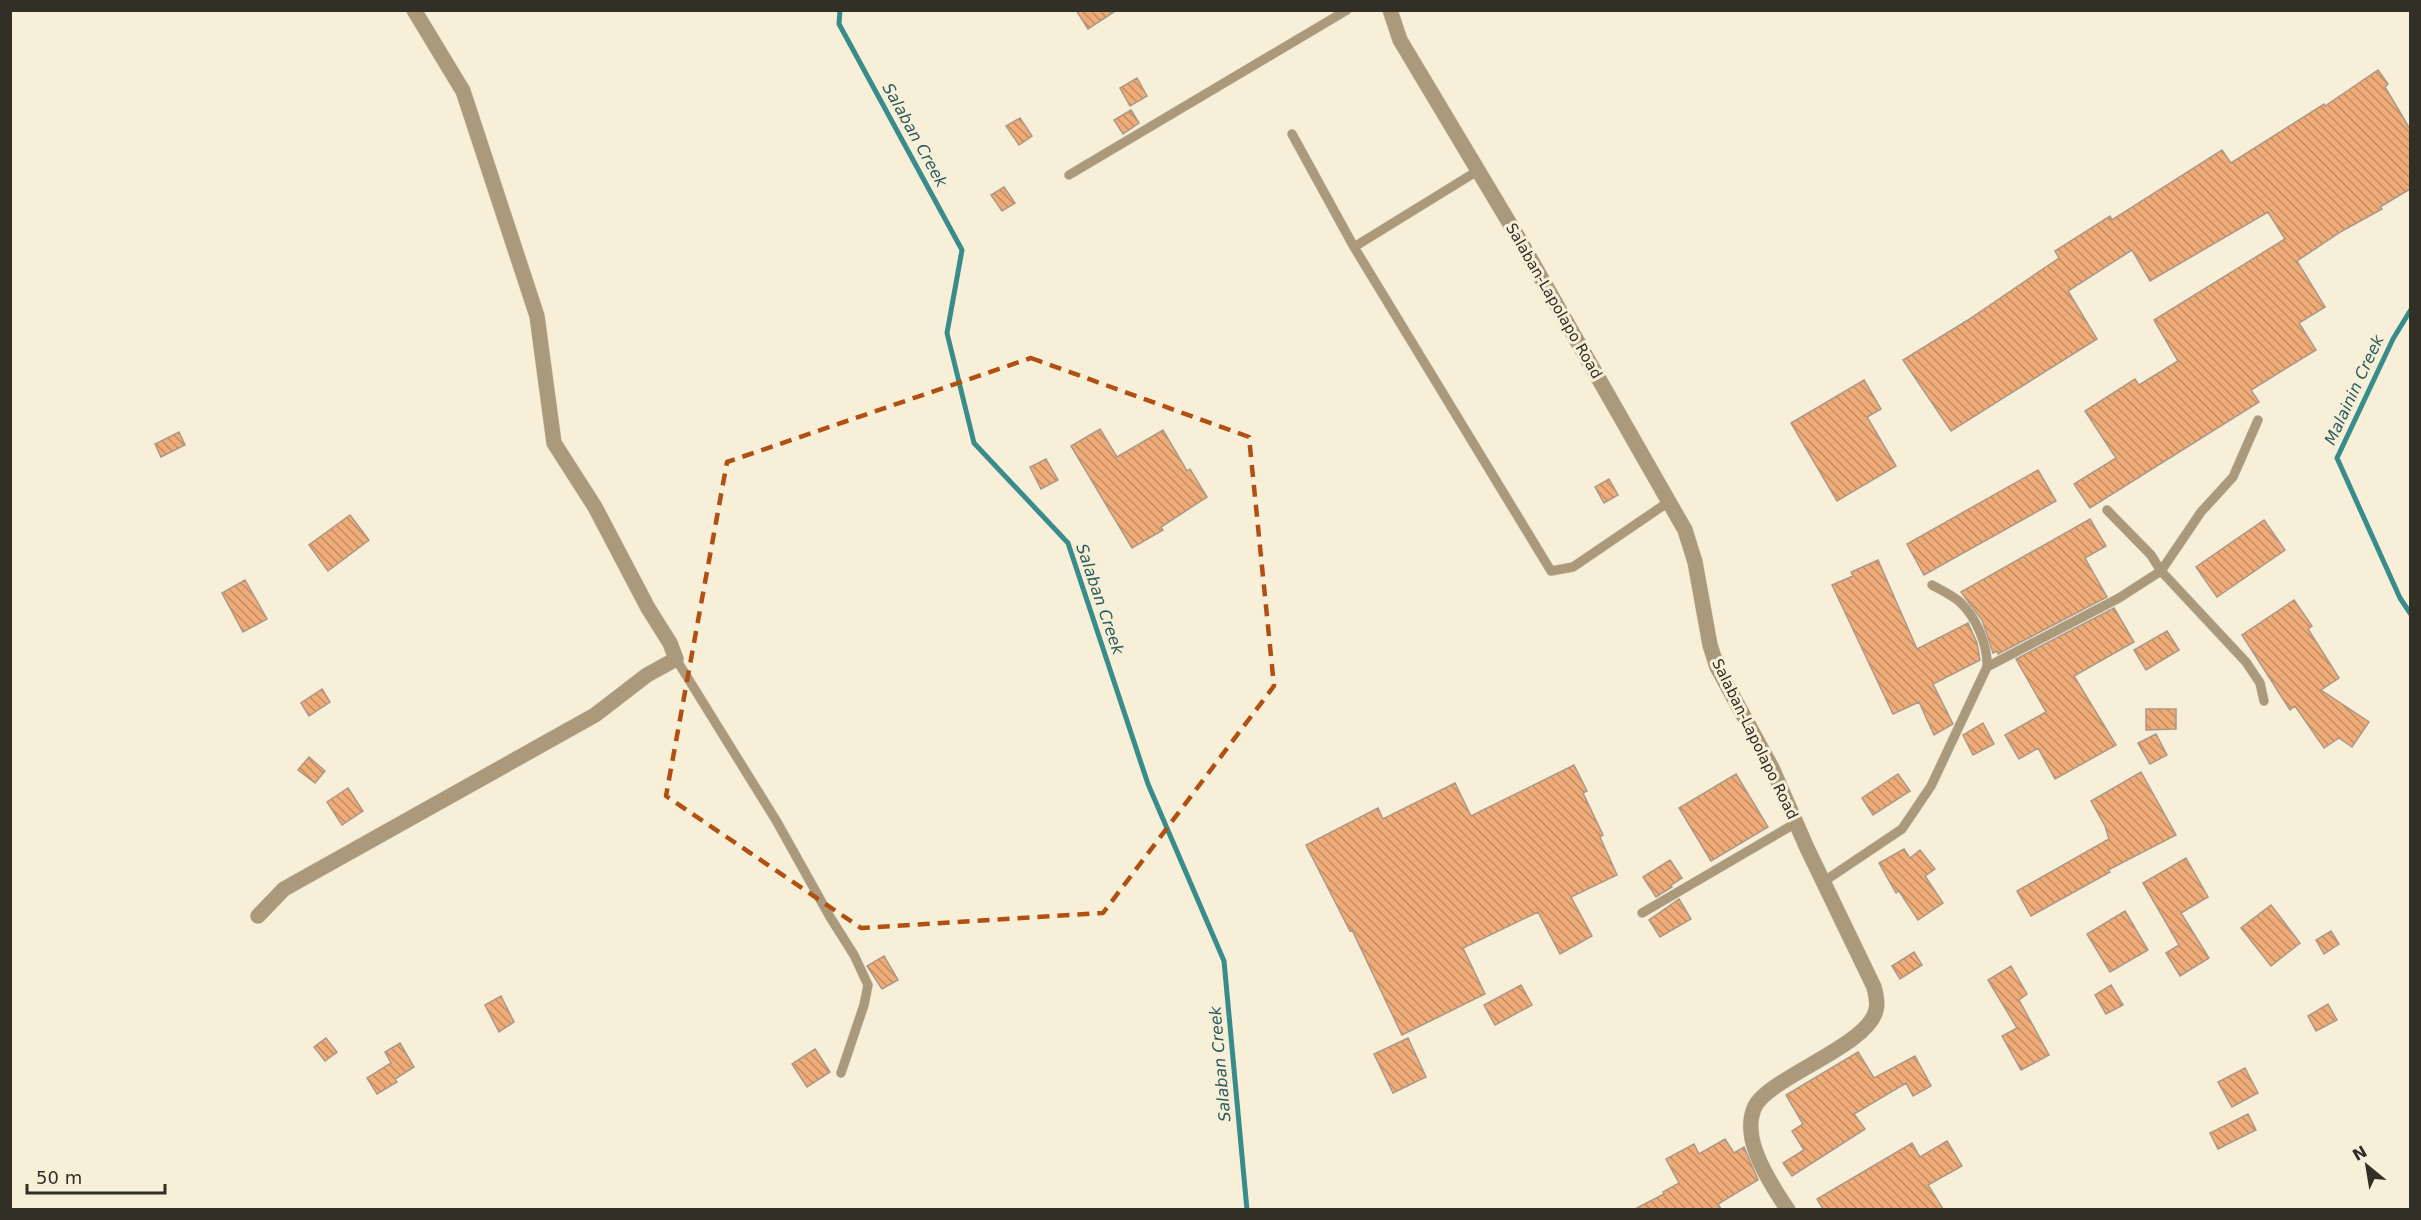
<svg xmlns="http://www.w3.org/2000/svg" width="2421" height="1220" font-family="'DejaVu Sans',sans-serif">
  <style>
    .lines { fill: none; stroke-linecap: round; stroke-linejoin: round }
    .stream { stroke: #398c8c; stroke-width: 5 }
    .building { fill: url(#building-back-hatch); stroke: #ac9889; stroke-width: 1.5 }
    .service-casing { stroke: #d4ccb8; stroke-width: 10 }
    .minor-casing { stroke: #d4ccb8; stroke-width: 16 }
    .tertiary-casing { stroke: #d4ccb8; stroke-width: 16 }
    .service { stroke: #aa997b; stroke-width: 9 }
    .minor { stroke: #aa997b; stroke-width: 15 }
    .tertiary { stroke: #aa997b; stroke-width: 15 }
    .marked { fill: none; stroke: #b25013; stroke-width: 4.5; stroke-dasharray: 12 8; stroke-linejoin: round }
    .labels { text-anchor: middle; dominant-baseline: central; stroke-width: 6; stroke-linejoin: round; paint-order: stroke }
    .street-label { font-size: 15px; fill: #322f26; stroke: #f7efd8 }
    .water-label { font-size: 16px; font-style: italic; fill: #2a5c5d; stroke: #f7efd8 }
  </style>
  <defs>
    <pattern id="building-back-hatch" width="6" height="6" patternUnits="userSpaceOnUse" patternTransform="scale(1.5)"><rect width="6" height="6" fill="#efac78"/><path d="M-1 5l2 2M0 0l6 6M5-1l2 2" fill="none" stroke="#c28c62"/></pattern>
  </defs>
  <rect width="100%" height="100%" fill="#f7efd8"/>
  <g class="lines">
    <path class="stream" d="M 840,10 L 839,24 L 962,250 L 947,333 L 974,443 L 1068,543 L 1148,784 L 1224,961 L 1247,1210
      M 2410,311 L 2393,339 L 2337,458 L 2400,598 L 2410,613"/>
  </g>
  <path class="building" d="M 1076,10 L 1117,10 L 1088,29 Z
    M 2378,70 L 2388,84 L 2385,87 L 2410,129 L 2410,189 L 2380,207 L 2382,209 L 2342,231 L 2297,261 L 2325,307 L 2299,323 L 2316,350 L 2251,390 L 2259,402 L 2090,508 L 2074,484 L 2116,458 L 2085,411 L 2135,379 L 2139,385 L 2178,361 L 2154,320 L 2285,239 L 2268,212 L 2150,281 L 2132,250 L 2068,291 L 2097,339 L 1951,431 L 1903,360 L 1968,320 L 2059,258 L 2055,251 L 2110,216 L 2112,220 L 2222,150 L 2231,163 L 2324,104 L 2325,106 Z
    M 1137,78 L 1147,96 L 1130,106 L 1120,88 Z
    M 1131,110 L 1139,123 L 1123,134 L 1114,120 Z
    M 1020,118 L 1032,136 L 1019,145 L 1006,126 Z
    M 1004,187 L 1015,203 L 1002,211 L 991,195 Z
    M 1864,380 L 1881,409 L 1867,417 L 1896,466 L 1837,501 L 1791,423 Z
    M 1100,429 L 1117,457 L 1163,430 L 1187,471 L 1190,469 L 1207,497 L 1161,527 L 1163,530 L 1132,548 L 1071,446 Z
    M 179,432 L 185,445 L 161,457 L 155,444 Z
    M 1046,459 L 1058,480 L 1041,489 L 1030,467 Z
    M 2038,470 L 2056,501 L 1924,575 L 1907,544 Z
    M 1609,479 L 1618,495 L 1604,503 L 1595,487 Z
    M 350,515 L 369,540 L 328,571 L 309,545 Z
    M 2090,519 L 2106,546 L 2085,558 L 2107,597 L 1998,654 L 1997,651 L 1993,653 L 1982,620 L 1961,592 Z
    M 2264,520 L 2285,550 L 2217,597 L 2196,567 Z
    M 1878,560 L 1917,649 L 1968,623 L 1977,643 L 1980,660 L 1933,684 L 1953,724 L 1934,735 L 1919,702 L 1893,714 L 1832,585 L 1853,576 L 1851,572 Z
    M 245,580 L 267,619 L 243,632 L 222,593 Z
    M 2294,600 L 2312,626 L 2308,629 L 2339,678 L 2321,690 L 2369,722 L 2352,747 L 2339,738 L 2324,748 L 2295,706 L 2290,710 L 2242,635 Z
    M 2114,608 L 2134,642 L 2074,676 L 2116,745 L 2055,779 L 2038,748 L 2019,759 L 2005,735 L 2046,712 L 2016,659 Z
    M 2167,631 L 2179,650 L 2146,670 L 2134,650 Z
    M 322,689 L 330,702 L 309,716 L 301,703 Z
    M 2146,709 L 2176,709 L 2176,729 L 2146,730 Z
    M 1983,723 L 1994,744 L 1973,755 L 1963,735 Z
    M 2156,734 L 2167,755 L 2150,764 L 2138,743 Z
    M 309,757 L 325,771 L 315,783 L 298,770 Z
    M 1574,765 L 1587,791 L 1583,793 L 1603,835 L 1600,837 L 1617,875 L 1571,897 L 1592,936 L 1560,954 L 1538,912 L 1463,948 L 1485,994 L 1402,1035 L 1352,930 L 1350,931 L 1306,845 L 1378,808 L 1383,819 L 1455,783 L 1471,816 Z
    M 2141,772 L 2176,835 L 2108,870 L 2110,872 L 2031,916 L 2017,891 L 2109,839 L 2105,826 L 2091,801 Z
    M 1736,774 L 1768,827 L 1711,861 L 1679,808 Z
    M 1898,774 L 1910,791 L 1873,815 L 1862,798 Z
    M 348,788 L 363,811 L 342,825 L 327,802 Z
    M 1904,849 L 1910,858 L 1920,850 L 1935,869 L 1925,876 L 1943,903 L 1918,920 L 1899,891 L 1896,893 L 1879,863 Z
    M 2186,858 L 2208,897 L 2181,913 L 2209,958 L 2180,976 L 2166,953 L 2179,945 L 2143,883 Z
    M 1670,860 L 1682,878 L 1671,885 L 1672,887 L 1656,897 L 1643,877 Z
    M 1679,899 L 1691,919 L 1660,937 L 1649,920 Z
    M 2271,905 L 2300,943 L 2271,966 L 2241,928 Z
    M 2125,911 L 2148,950 L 2110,972 L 2087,934 Z
    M 2331,931 L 2339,944 L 2324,954 L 2316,940 Z
    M 1914,952 L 1922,965 L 1900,979 L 1892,966 Z
    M 884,956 L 898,980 L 882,989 L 867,966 Z
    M 2011,966 L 2027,994 L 2019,1000 L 2049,1055 L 2021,1070 L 2002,1036 L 2017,1028 L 1988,980 Z
    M 1521,985 L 1532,1005 L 1495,1025 L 1484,1005 Z
    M 2111,985 L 2123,1005 L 2106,1014 L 2095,995 Z
    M 501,996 L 514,1022 L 499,1032 L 485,1005 Z
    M 2328,1004 L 2337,1020 L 2316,1031 L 2308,1016 Z
    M 326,1038 L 337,1052 L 325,1061 L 314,1047 Z
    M 1408,1038 L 1426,1077 L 1393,1093 L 1374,1054 Z
    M 400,1043 L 414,1067 L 395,1079 L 397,1082 L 377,1094 L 367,1078 L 391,1063 L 385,1052 Z
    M 815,1049 L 830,1072 L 807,1087 L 792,1064 Z
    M 1858,1052 L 1874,1078 L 1915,1056 L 1931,1086 L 1913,1096 L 1906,1083 L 1854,1114 L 1865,1129 L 1792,1176 L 1783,1163 L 1804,1150 L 1792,1131 L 1803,1124 L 1786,1095 Z
    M 2245,1068 L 2258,1093 L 2232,1107 L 2218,1082 Z
    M 2248,1114 L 2256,1130 L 2218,1149 L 2210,1133 Z
    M 1725,1139 L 1734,1153 L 1744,1147 L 1758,1180 L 1718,1204 L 1721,1209 L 1635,1209 L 1664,1194 L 1663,1192 L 1679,1183 L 1666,1159 L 1694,1144 L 1699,1154 Z
    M 1947,1141 L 1962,1166 L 1928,1185 L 1943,1209 L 1823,1209 L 1817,1199 L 1912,1143 L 1920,1157 Z"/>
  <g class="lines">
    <defs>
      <path id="service" d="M 1292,134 L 1354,247 L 1479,170
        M 1069,175 L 1347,10
        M 1354,247 L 1551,571 L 1573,567 L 1667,503
        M 2258,420 L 2233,477 L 2201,512 L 2161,571 L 2246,662 L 2260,683 L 2264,701
        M 676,659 L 777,822 L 830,917 L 854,955 L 868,985 L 864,1005 L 841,1073
        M 1987,667 L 2119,598 L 2161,571 L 2151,555 L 2107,510
        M 1823,882 L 1902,829 L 1931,786 L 1987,667 C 1988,645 1976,617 1960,602 C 1952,595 1941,590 1932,585
        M 1642,913 L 1796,823"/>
      <path id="minor" d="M 258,916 L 284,889 L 595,715 L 647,675 L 676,659 L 670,643 L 648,608 L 595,507 L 554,443 L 537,316 L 463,91 L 414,10"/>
      <path id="tertiary" d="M 1390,10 L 1400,40 L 1519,239 L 1685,530 L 1695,562 L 1710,645 L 1717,667 L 1772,768 L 1807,848 L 1874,987 C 1876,995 1878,1003 1876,1010 C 1869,1044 1777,1075 1757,1103 C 1752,1110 1750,1122 1751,1130 C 1752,1155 1774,1189 1788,1210"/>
    </defs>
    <use href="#service" class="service-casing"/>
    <use href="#minor" class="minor-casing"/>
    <use href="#tertiary" class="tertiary-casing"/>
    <use href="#service" class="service"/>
    <use href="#minor" class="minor"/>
    <use href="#tertiary" class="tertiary"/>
  </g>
  <path class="marked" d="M 1031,358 L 1249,437 L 1274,686 L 1103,913 L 861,928 L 666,796 L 727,462 Z"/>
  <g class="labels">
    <g class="street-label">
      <text transform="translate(1554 301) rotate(60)">Salaban-Lapolapo Road</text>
      <text transform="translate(1755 739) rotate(64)">Salaban-Lapolapo Road</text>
    </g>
    <g class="water-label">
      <text transform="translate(915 135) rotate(61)">Salaban Creek</text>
      <text transform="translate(2354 390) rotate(-65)">Malainin Creek</text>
      <text transform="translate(1100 599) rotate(71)">Salaban Creek</text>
      <text transform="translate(1220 1064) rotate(-95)">Salaban Creek</text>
    </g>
  </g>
  <rect width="2421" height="1220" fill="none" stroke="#322f26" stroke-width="24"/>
  <g transform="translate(2367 1166) rotate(330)" stroke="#f7efd8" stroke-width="4.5" paint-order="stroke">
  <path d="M0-4.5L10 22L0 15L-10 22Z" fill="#322f26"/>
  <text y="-9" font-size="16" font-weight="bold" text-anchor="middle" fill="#322f26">N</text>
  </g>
  <path d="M27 1184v9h138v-9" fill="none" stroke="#322f26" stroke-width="3"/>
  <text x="36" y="1184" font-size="18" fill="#322f26" stroke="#f7efd8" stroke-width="4.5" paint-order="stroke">50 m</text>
</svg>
